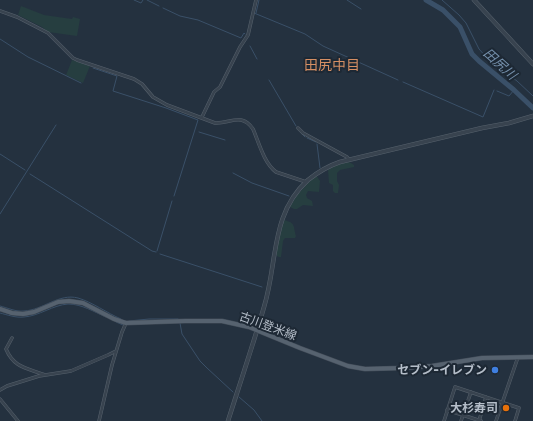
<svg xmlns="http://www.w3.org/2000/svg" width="533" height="421" font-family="Rubik,'Noto Sans JP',sans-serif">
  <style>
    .green { fill: #263e40 }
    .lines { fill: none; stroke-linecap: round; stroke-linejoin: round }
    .stream { stroke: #3a5068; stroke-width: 1 }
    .river { stroke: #3a5068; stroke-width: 5 }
    .minor-casing { stroke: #56616c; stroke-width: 3.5 }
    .tertiary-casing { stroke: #56616c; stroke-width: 4.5 }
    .primary-casing { stroke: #424c58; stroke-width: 5 }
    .minor { stroke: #38434f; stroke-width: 2.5 }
    .tertiary { stroke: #38434f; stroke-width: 3.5 }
    .primary { stroke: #56626f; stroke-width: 4 }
    .shop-dot { fill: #3f7fe0; stroke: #1d2834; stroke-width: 1.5 }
    .food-dot { fill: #e8710a; stroke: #1d2834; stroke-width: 1.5 }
    .labels { text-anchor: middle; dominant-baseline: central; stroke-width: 4; stroke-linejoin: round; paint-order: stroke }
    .street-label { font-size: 12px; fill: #b5bec9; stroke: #1d2834 }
    .poi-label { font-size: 12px; font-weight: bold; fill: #b5bec9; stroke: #1d2834; text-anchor: end }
    .water-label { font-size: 13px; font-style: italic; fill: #7590ac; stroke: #1d2834 }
    .quarter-label { font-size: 14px; fill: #d58f64; stroke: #1d2834 }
  </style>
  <rect width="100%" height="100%" fill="#24313f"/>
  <path class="green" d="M 21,6 L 44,15 L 72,19 L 73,17 L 80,19 L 77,36 L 48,32 L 42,27 L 18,15 Z
    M 72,60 L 90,66 L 83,83 L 66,75 Z
    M 349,162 L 351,163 L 354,165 L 354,167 L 340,170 L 337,173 L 337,181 L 339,185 L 338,193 L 335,193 L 333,191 L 333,185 L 329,183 L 328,170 L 339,164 Z
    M 316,175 L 320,181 L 319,192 L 308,191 L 306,195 L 307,198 L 312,201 L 313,206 L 303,205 L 297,209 L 294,209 L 290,207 L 297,195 Z
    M 284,220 C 296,223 293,226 296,236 L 295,238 L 285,238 L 283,241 L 281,257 L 279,257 L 277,256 C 276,244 280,231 284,220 Z"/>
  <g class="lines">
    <path class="stream" d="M 134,0 L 141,3 L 143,0
      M 147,0 L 159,6
      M 347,0 L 361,9
      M 442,0 L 459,15 L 466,23 L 479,49 L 488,59 L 517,81 L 533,96
      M 163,8 L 180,16 L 198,20 L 241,38 L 244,33 L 245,34
      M 254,13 L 305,34 L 323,46 L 398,80
      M 256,13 L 259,0
      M 0,39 L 28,57 L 81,83
      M 250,46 L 257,59
      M 93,68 L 117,76 L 113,91 L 166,108 L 198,120 L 174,196
      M 269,80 L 296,126
      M 403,82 L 483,117 L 494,90
      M 497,91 L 509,96 L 514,90
      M 199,132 L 225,140
      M 300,132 L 305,137
      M 307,138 L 316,142
      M 317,144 L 320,168
      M 0,154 L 25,170
      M 233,173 L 252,183 L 289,196
      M 30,174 L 152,251 L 156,252
      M 0,214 L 56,125
      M 157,251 L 172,201
      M 160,254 L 262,287
      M 0,306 C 8,308 16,312 24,311 C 43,310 59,293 78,298 C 92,302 107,313 121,319
      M 0,313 C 8,315 16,318 24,317 C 39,316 53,305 68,304 C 82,304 94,312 106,317
      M 129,321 L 149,319 L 178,319
      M 116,322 L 123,325 L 124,324
      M 180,323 L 182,334 L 200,361 L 207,368 L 233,392
      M 239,397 L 254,410 L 262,421"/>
    <path class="river" d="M 426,0 L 443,10 L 460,27 L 472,54 L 479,61 L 514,90 L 533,108"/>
    <defs>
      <path id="minor" d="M 0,11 L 17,17 L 48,33 L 73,58 L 77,60 L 134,79 L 142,84 L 153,97 L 167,105 L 215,123 C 230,124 241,112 253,129 C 259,143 264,163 276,172 L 306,182
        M 202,117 L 214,92 L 220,87 L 240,47 L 248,35 L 256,0
        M 298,128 L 303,133 L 347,157 L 349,160
        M 12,338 L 6,349 C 14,368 27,368 45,375
        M 0,390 L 7,386 L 39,376 L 71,371 L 108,355 L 116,351
        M 0,399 L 18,421
        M 447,410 L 481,421
        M 99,421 L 112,365 L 122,332 L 126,323
        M 444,421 L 455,387 L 519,408 L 515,421
        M 461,421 L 471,392
        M 479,421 L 486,397
        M 496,421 L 517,360 L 517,357"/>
      <path id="tertiary" d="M 474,0 L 533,64
        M 228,421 C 240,383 253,345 264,307 C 278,262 270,214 308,180 C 318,172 328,166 340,162 L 482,128 L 509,123 L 533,116"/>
      <path id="primary" d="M 0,309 L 12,313 L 23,314 L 34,312 L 58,302 L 69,301 L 83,303 L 114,319 L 126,323 L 185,321 L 222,321 L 249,327 L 300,348 L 348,366 L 365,369 L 402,368 L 432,366 L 482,358 L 533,357"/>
    </defs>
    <use href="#minor" class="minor-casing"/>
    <use href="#tertiary" class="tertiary-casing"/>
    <use href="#primary" class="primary-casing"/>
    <use href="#minor" class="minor"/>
    <use href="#tertiary" class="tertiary"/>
    <use href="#primary" class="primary"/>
  </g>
  <circle class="shop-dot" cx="495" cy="370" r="4"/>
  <circle class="food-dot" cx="506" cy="408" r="4"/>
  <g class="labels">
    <g class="street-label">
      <text transform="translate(268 326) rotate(20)">古川登米線</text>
    </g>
    <g class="poi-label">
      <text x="487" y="370">セブン-イレブン</text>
      <text x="498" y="408">大杉寿司</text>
    </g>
    <g class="water-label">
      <text transform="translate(500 64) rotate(42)">田尻川</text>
    </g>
    <g class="quarter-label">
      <text x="332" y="65">田尻中目</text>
    </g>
  </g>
</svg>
